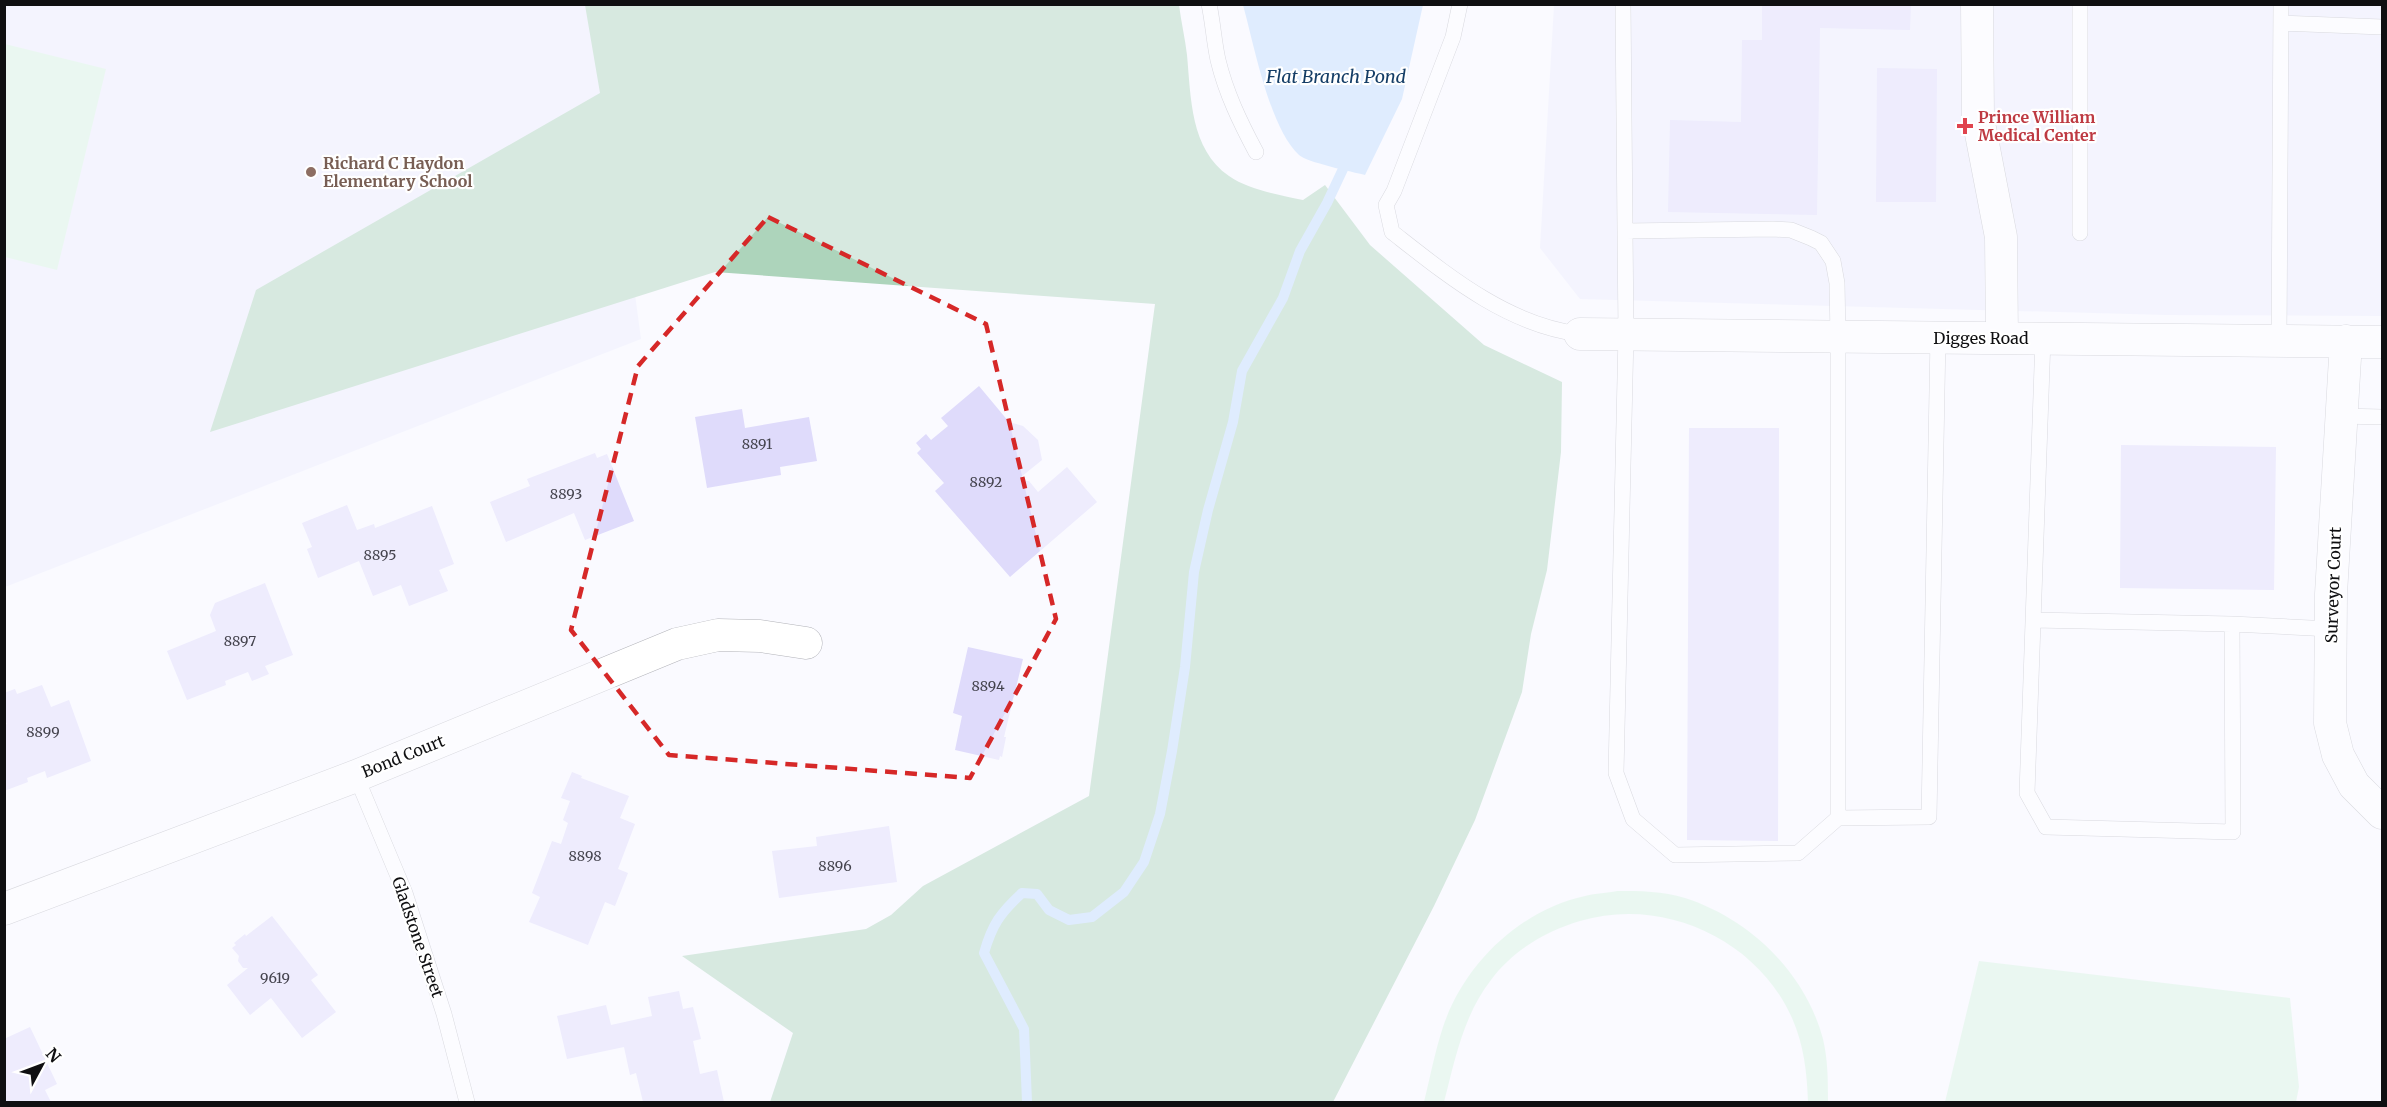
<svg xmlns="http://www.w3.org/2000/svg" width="2387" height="1107" font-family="Merriweather,serif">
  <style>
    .built { fill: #edeefc }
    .green { fill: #d8f4e1 }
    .forest { fill: #add4bb }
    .water { fill: #bfdcfd }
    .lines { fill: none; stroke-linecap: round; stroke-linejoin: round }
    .stream { stroke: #bfdcfd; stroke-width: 10 }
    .building { fill: #dfdbfb }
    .service-casing { stroke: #b2b3b9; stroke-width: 16 }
    .minor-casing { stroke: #b2b3b9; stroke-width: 33 }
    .service { stroke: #fff; stroke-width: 15 }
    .minor { stroke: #fff; stroke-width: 32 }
    .marked { fill: none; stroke: #d62828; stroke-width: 4.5; stroke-dasharray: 12 8; stroke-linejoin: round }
    .health-dot { fill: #e0444e; stroke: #fff; stroke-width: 2 }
    .education-dot { fill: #8d6e63; stroke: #fff; stroke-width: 2 }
    .labels { text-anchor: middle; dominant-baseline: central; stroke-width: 4.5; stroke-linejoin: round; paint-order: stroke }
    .number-label { font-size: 14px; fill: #43424c }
    .health-label { font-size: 16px; font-weight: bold; fill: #be3a42; stroke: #fff; text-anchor: start }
    .education-label { font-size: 16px; font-weight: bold; fill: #785e54; stroke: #fff; text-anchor: start }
    .street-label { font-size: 16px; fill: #0f0f11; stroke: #fff }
    .water-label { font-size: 18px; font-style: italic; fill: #143d66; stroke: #fff }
  </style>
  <rect width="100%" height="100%" fill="#fafaff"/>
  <path class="built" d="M 5,5 L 596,5 L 641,339 L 5,587 Z
    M 1554,5 L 2382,5 L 2382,316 L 2166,315 L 1580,299 L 1540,248 Z"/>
  <path class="green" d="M 5,44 L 106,69 L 57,270 L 5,257 Z
    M 1617,891 C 1640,891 1663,891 1685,898 C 1750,919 1805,972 1823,1039 C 1828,1060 1828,1081 1828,1102 L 1808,1102 C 1807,1073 1804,1045 1792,1018 C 1757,939 1663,896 1580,921 C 1546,931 1512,951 1491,980 C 1463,1016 1455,1060 1444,1102 L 1424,1102 C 1430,1078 1435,1051 1443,1027 C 1464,964 1520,910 1585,896 C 1596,893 1607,893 1617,891 Z
    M 1979,961 L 2290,998 L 2299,1087 L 2296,1102 L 1945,1102 Z"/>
  <path class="forest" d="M 585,5 L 1179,5 C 1181,21 1185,38 1187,55 C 1191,97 1190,149 1229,176 C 1249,190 1280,195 1303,200 L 1325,185 L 1370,245 L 1484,345 L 1562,382 L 1561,452 L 1547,570 L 1531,634 L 1522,692 L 1475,820 L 1434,906 L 1333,1102 L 770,1102 L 793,1033 L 682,956 L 866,929 L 891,915 L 923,886 L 1089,796 L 1155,304 L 715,272 L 210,432 L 256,290 L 600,93 Z"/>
  <path class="water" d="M 1243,5 L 1423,5 L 1402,99 L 1365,175 C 1353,172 1306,162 1299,155 C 1269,127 1254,44 1243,5 Z"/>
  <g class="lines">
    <path class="stream" d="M 1027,1102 L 1024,1029 L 984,953 C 992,925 1000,913 1022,893 L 1037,894 L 1049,910 L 1069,920 L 1092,917 L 1124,892 L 1144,862 L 1160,814 L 1172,751 L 1185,667 L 1194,572 L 1208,510 L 1233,422 L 1242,371 L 1283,298 L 1300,251 L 1327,203 L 1343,169 L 1346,156"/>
  </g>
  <path class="building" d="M 1762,4 L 1911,4 L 1910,30 L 1820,28 L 1817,215 L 1668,212 L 1670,120 L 1741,122 L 1742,40 L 1762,40 Z
    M 1877,68 L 1937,69 L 1936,202 L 1876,202 Z
    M 979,386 L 1009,422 L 1023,426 L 1038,440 L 1042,460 L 1021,477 L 1024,481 L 1029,481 L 1038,492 L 1067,467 L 1097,502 L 1010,577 L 935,491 L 944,483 L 917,453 L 921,449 L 916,443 L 926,434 L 931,440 L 948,426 L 941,418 Z
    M 742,409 L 745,428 L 809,417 L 817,461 L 780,467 L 781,475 L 707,488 L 695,417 Z
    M 1689,428 L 1779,428 L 1778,841 L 1687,840 Z
    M 2121,445 L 2276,447 L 2274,590 L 2120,588 Z
    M 595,453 L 597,458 L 607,454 L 634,521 L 585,540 L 574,513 L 506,542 L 490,502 L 530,486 L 527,479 Z
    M 347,505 L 357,530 L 374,524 L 375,528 L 432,506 L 454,564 L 439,570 L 448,591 L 409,606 L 401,585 L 373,596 L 359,561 L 318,578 L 307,549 L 312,547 L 302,523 Z
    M 265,583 L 293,655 L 265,666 L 269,674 L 252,681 L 248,672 L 225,681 L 226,685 L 187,700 L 167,651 L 216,631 L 210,615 L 215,603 Z
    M 968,647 L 1023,659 L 1004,737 L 1006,737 L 1002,757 L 1000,756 L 999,760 L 955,750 L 962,716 L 953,713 Z
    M 42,685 L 51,707 L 69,700 L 91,761 L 47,778 L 45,771 L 27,778 L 28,782 L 4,791 L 4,725 L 7,724 L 4,719 L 4,693 L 15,689 L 17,694 Z
    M 572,772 L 582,776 L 581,778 L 629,796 L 620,818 L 635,824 L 618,869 L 628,873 L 615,906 L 605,902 L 588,945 L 529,922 L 540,897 L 532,893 L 552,841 L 561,844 L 568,823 L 563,820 L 570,801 L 561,798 Z
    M 889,826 L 897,882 L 779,898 L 772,851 L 817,846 L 816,837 Z
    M 272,916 L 318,975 L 311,980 L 336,1012 L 302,1038 L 271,998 L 250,1015 L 227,985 L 248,968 L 243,968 L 238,961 L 239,956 L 232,948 L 236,945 L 234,943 L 245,934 L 246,936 Z
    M 679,991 L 683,1009 L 693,1007 L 701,1039 L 693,1041 L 700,1074 L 717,1070 L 724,1102 L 643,1102 L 636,1073 L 630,1075 L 624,1047 L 567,1059 L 557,1016 L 606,1005 L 611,1025 L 652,1016 L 648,997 Z
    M 30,1027 L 57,1084 L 45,1090 L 51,1102 L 4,1102 L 4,1039 Z"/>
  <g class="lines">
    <defs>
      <path id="service" d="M 1209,4 C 1213,23 1214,42 1218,60 C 1226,93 1240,122 1256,152
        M 1460,4 L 1453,37 L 1394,191 L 1386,205 L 1392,232 C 1447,275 1507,325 1580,334
        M 1623,4 L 1625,231
        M 2281,23 L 2382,27
        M 2080,233 L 2080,4
        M 2043,338 L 2027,793 L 2046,827 L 2233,832 L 2232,624 L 2331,629
        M 2279,341 L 2281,4
        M 2341,416 L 2382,417
        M 2033,620 L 2232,624
        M 356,776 L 405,893 L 444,1014 L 467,1102
        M 1838,818 L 1798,853 L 1675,855 L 1633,819 L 1616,773 L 1626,334 L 1625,231 L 1773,229 L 1791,230 L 1811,238 L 1821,243 L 1833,261 L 1837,283 L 1838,337 L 1838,818 L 1929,817 L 1938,337"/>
      <path id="minor" d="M 1977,4 L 1978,118 L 2001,237 L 2002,336
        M 1580,334 L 2382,342
        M 2346,341 L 2331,594 L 2330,723 L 2338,755 L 2354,785 L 2382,813
        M 4,909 L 356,776 L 677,644 L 718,635 L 760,636 L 806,643"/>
    </defs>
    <use href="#service" class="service-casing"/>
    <use href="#minor" class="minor-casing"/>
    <use href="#service" class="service"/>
    <use href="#minor" class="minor"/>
  </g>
  <path d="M0 0H2387V1107H0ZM 768,217 L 986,324 L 1056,619 L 970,778 L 669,755 L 571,630 L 638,366 Z" fill="#fafaff" fill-opacity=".55" fill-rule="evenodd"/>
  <path class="marked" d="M 768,217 L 986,324 L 1056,619 L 970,778 L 669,755 L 571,630 L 638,366 Z"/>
  <path class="health-dot" d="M1962 117h6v6h6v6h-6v6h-6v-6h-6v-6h6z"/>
  <circle class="education-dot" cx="311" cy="172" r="6"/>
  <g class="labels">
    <g class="number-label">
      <text x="757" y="444">8891</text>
      <text x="986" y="482">8892</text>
      <text x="566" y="494">8893</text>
      <text x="380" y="555">8895</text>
      <text x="240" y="641">8897</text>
      <text x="988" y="686">8894</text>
      <text x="43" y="732">8899</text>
      <text x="585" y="856">8898</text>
      <text x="835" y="866">8896</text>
      <text x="275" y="978">9619</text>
    </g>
    <g class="health-label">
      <text x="1978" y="117">Prince William<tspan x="1978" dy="18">Medical Center</tspan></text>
    </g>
    <g class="education-label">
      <text x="323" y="163">Richard C Haydon<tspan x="323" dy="18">Elementary School</tspan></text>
    </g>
    <g class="street-label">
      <text x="1981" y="338">Digges Road</text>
      <text transform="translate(2333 585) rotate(-88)">Surveyor Court</text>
      <text transform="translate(403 756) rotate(-22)">Bond Court</text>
      <text transform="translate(418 937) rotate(71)">Gladstone Street</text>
    </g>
    <g class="water-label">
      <text x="1336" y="76">Flat Branch Pond</text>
    </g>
  </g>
  <rect width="2387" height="1107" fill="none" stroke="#0f0f11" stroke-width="12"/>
  <g transform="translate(42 1065) rotate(49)" stroke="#ffffff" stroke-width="4.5" paint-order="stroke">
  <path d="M0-4.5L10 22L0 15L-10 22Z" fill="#0f0f11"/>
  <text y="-9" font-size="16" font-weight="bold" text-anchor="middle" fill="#0f0f11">N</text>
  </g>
</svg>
